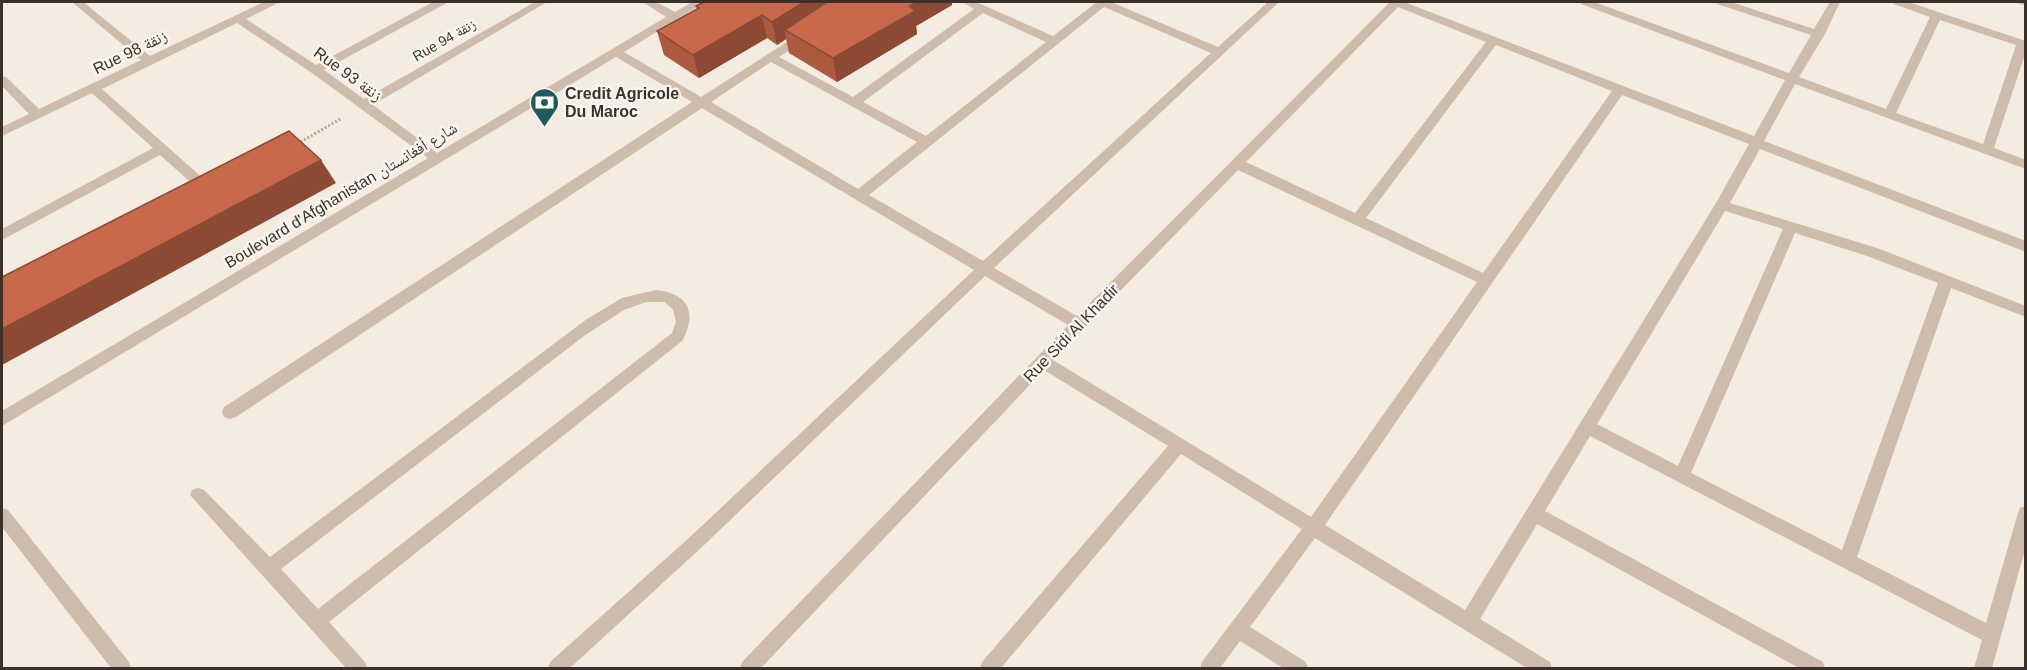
<svg xmlns="http://www.w3.org/2000/svg" width="2027" height="670" font-family="Arial,'Noto Naskh Arabic',sans-serif">
  <style>
    .lines { fill: none; stroke-linecap: round; stroke-linejoin: round }
    .path { stroke: #b9a596; stroke-width: 3; stroke-dasharray: 2 2; stroke-linecap: butt }
    .minor { fill: #cdbbac; fill-rule: evenodd }
    .wall { fill: #ac5a40 }
    .shaded-wall { fill: #8c4a34 }
    .building { fill: #c8694b; stroke: #8c4a34; stroke-width: 1.5 }
    .labels { text-anchor: middle; dominant-baseline: central; stroke-width: 5; stroke-linejoin: round; paint-order: stroke }
    .far-street-label { font-size: 14px; fill: #3b302b; stroke: #fbf5ee }
    .street-label { font-size: 16px; fill: #3b302b; stroke: #fbf5ee }
    .poi-label { font-size: 16px; font-weight: bold; fill: #3b302b; stroke: #fbf5ee; text-anchor: start }
  </style>
  <rect width="100%" height="100%" fill="#f4ebe1"/>
  <g class="lines">
    <path class="path" d="M 297,144 L 342,118"/>
    <path class="minor" d="M 72,2 L 83,2 L 150,56 L 264,2 L 277,2 L 276,4 L 246,19 L 316,65 L 433,2 L 446,2 L 445,4 L 324,70 L 364,99 L 535,2 L 547,2 L 373,105 L 437,153 L 666,17 L 643,2 L 656,2 L 675,12 L 692,2 L 705,2 L 624,52 L 701,97 L 804,31 L 810,35 L 808,38 L 779,57 L 853,97 L 974,9 L 963,2 L 976,2 L 1053,36 L 1097,2 L 1111,2 L 1218,47 L 1268,2 L 1279,2 L 994,268 L 1077,316 L 1390,2 L 1404,2 L 1754,136 L 1785,80 L 1581,4 L 1580,2 L 1594,2 L 1789,73 L 1811,35 L 1717,4 L 1716,2 L 1731,2 L 1814,29 L 1830,2 L 1840,2 L 1825,34 L 1799,77 L 1886,109 L 1930,17 L 1894,4 L 1893,2 L 1908,2 L 2026,41 L 2026,51 L 1994,148 L 2026,160 L 2026,169 L 1795,84 L 1764,141 L 2026,241 L 2026,252 L 1760,149 L 1730,203 L 1877,248 L 2026,306 L 2026,317 L 1951,288 L 1857,557 L 1986,623 L 2018,513 L 2020,508 L 2026,506 L 2026,546 L 1992,668 L 1974,668 L 1982,640 L 1590,436 L 1545,511 L 1823,662 L 1825,668 L 1799,668 L 1537,524 L 1480,619 L 1550,662 L 1552,668 L 1527,668 L 1315,538 L 1250,627 L 1306,662 L 1308,668 L 1283,668 L 1240,641 L 1220,668 L 1200,668 L 1202,662 L 1302,529 L 1181,454 L 1001,668 L 980,668 L 982,662 L 1168,446 L 1044,370 L 761,668 L 740,668 L 742,662 L 1068,325 L 985,276 L 702,547 L 570,668 L 548,668 L 550,662 L 690,537 L 974,270 L 702,108 L 236,417 L 230,419 L 224,417 L 222,412 L 224,407 L 692,102 L 616,57 L 2,426 L 2,411 L 428,158 L 312,73 L 237,23 L 102,89 L 206,181 L 210,195 L 208,198 L 198,198 L 195,186 L 160,155 L 2,240 L 2,229 L 153,148 L 92,93 L 2,136 L 2,127 L 29,114 L 2,86 L 2,76 L 6,77 L 39,109 L 141,60 ZM 1104,7 L 1211,53 L 983,261 L 869,195 ZM 1398,7 L 1486,42 L 1355,213 L 1246,162 ZM 983,13 L 1046,42 L 926,136 L 863,102 ZM 1940,20 L 2016,45 L 1983,144 L 1896,113 ZM 1496,45 L 1612,91 L 1483,273 L 1366,218 ZM 771,62 L 917,142 L 858,189 L 711,102 ZM 1622,95 L 1749,144 L 1716,203 L 1465,610 L 1325,525 ZM 1238,170 L 1477,282 L 1311,517 L 1053,360 ZM 1725,211 L 1783,229 L 1678,466 L 1597,424 ZM 1795,233 L 1867,256 L 1938,283 L 1842,550 L 1691,473 Z
      M 2018,2 L 2026,2 L 2026,5 L 2020,4 Z
      M 656,290 C 688,293 698,313 682,341 L 329,622 L 365,662 L 367,668 L 346,668 L 190,495 L 192,490 L 198,488 L 204,490 L 270,557 L 587,319 L 622,298 ZM 646,302 L 664,302 L 673,309 L 676,322 L 672,333 L 318,609 L 281,569 L 584,336 L 624,310 Z
      M 2,508 L 8,510 L 129,662 L 131,668 L 111,668 L 2,527 Z"/>
  </g>
  <path class="wall" d="M 952,5 L 916,26 L 917,34 L 837,82 L 789,53 L 786,39 L 777,45 L 767,38 L 699,78 L 664,55 L 657,31 L 697,9 L 696,6 Z"/>
  <path class="shaded-wall" d="M 804,2 L 844,2 L 785,30 L 786,39 L 777,45 L 772,22 Z
    M 917,2 L 952,2 L 952,5 L 916,26 L 917,34 L 837,82 L 833,58 Z
    M 762,15 L 767,38 L 699,78 L 693,55 Z
    M 321,160 L 336,183 L 2,365 L 2,329 Z"/>
  <path class="building" d="M 704,2 L 804,2 L 772,22 L 762,15 L 693,55 L 657,31 L 699,8 L 696,6 Z
    M 827,2 L 917,2 L 909,6 L 915,11 L 833,58 L 785,30 Z
    M 289,131 L 321,160 L 2,329 L 2,277 Z"/>
  <defs>
    <symbol id="bank-pin" viewBox="-11 -11 22 30"><path d="M0 17L-7.5 6A9.5 9.5 0 1 1 7.5 6Z" fill="#1f5a5e" stroke="#fbf5ee"/><path d="M-6-4H6V4H-6ZM0-2.3a2.3 2.3 0 1 0 0 4.6a2.3 2.3 0 1 0 0-4.6Z" fill="#fff"/></symbol>
  </defs>
  <g fill-rule="evenodd">
    <use href="#bank-pin" x="528" y="86" width="33" height="45"/>
  </g>
  <g class="labels">
    <g class="far-street-label">
      <text transform="translate(444 40) rotate(-30)">Rue 94 زنقة</text>
    </g>
    <g class="street-label">
      <text transform="translate(130 52) rotate(-26)">Rue 98 زنقة</text>
      <text transform="translate(348 74) rotate(36)">Rue 93 زنقة</text>
      <text transform="translate(341 195) rotate(-31)">Boulevard d'Afghanistan شارع أفغانستان</text>
      <text transform="translate(1071 333) rotate(-46)">Rue Sidi Al Khadir</text>
    </g>
    <g class="poi-label">
      <text x="565" y="93">Credit Agricole<tspan x="565" dy="18">Du Maroc</tspan></text>
    </g>
  </g>
  <rect width="2027" height="670" fill="none" stroke="#3b302b" stroke-width="6"/>
</svg>
